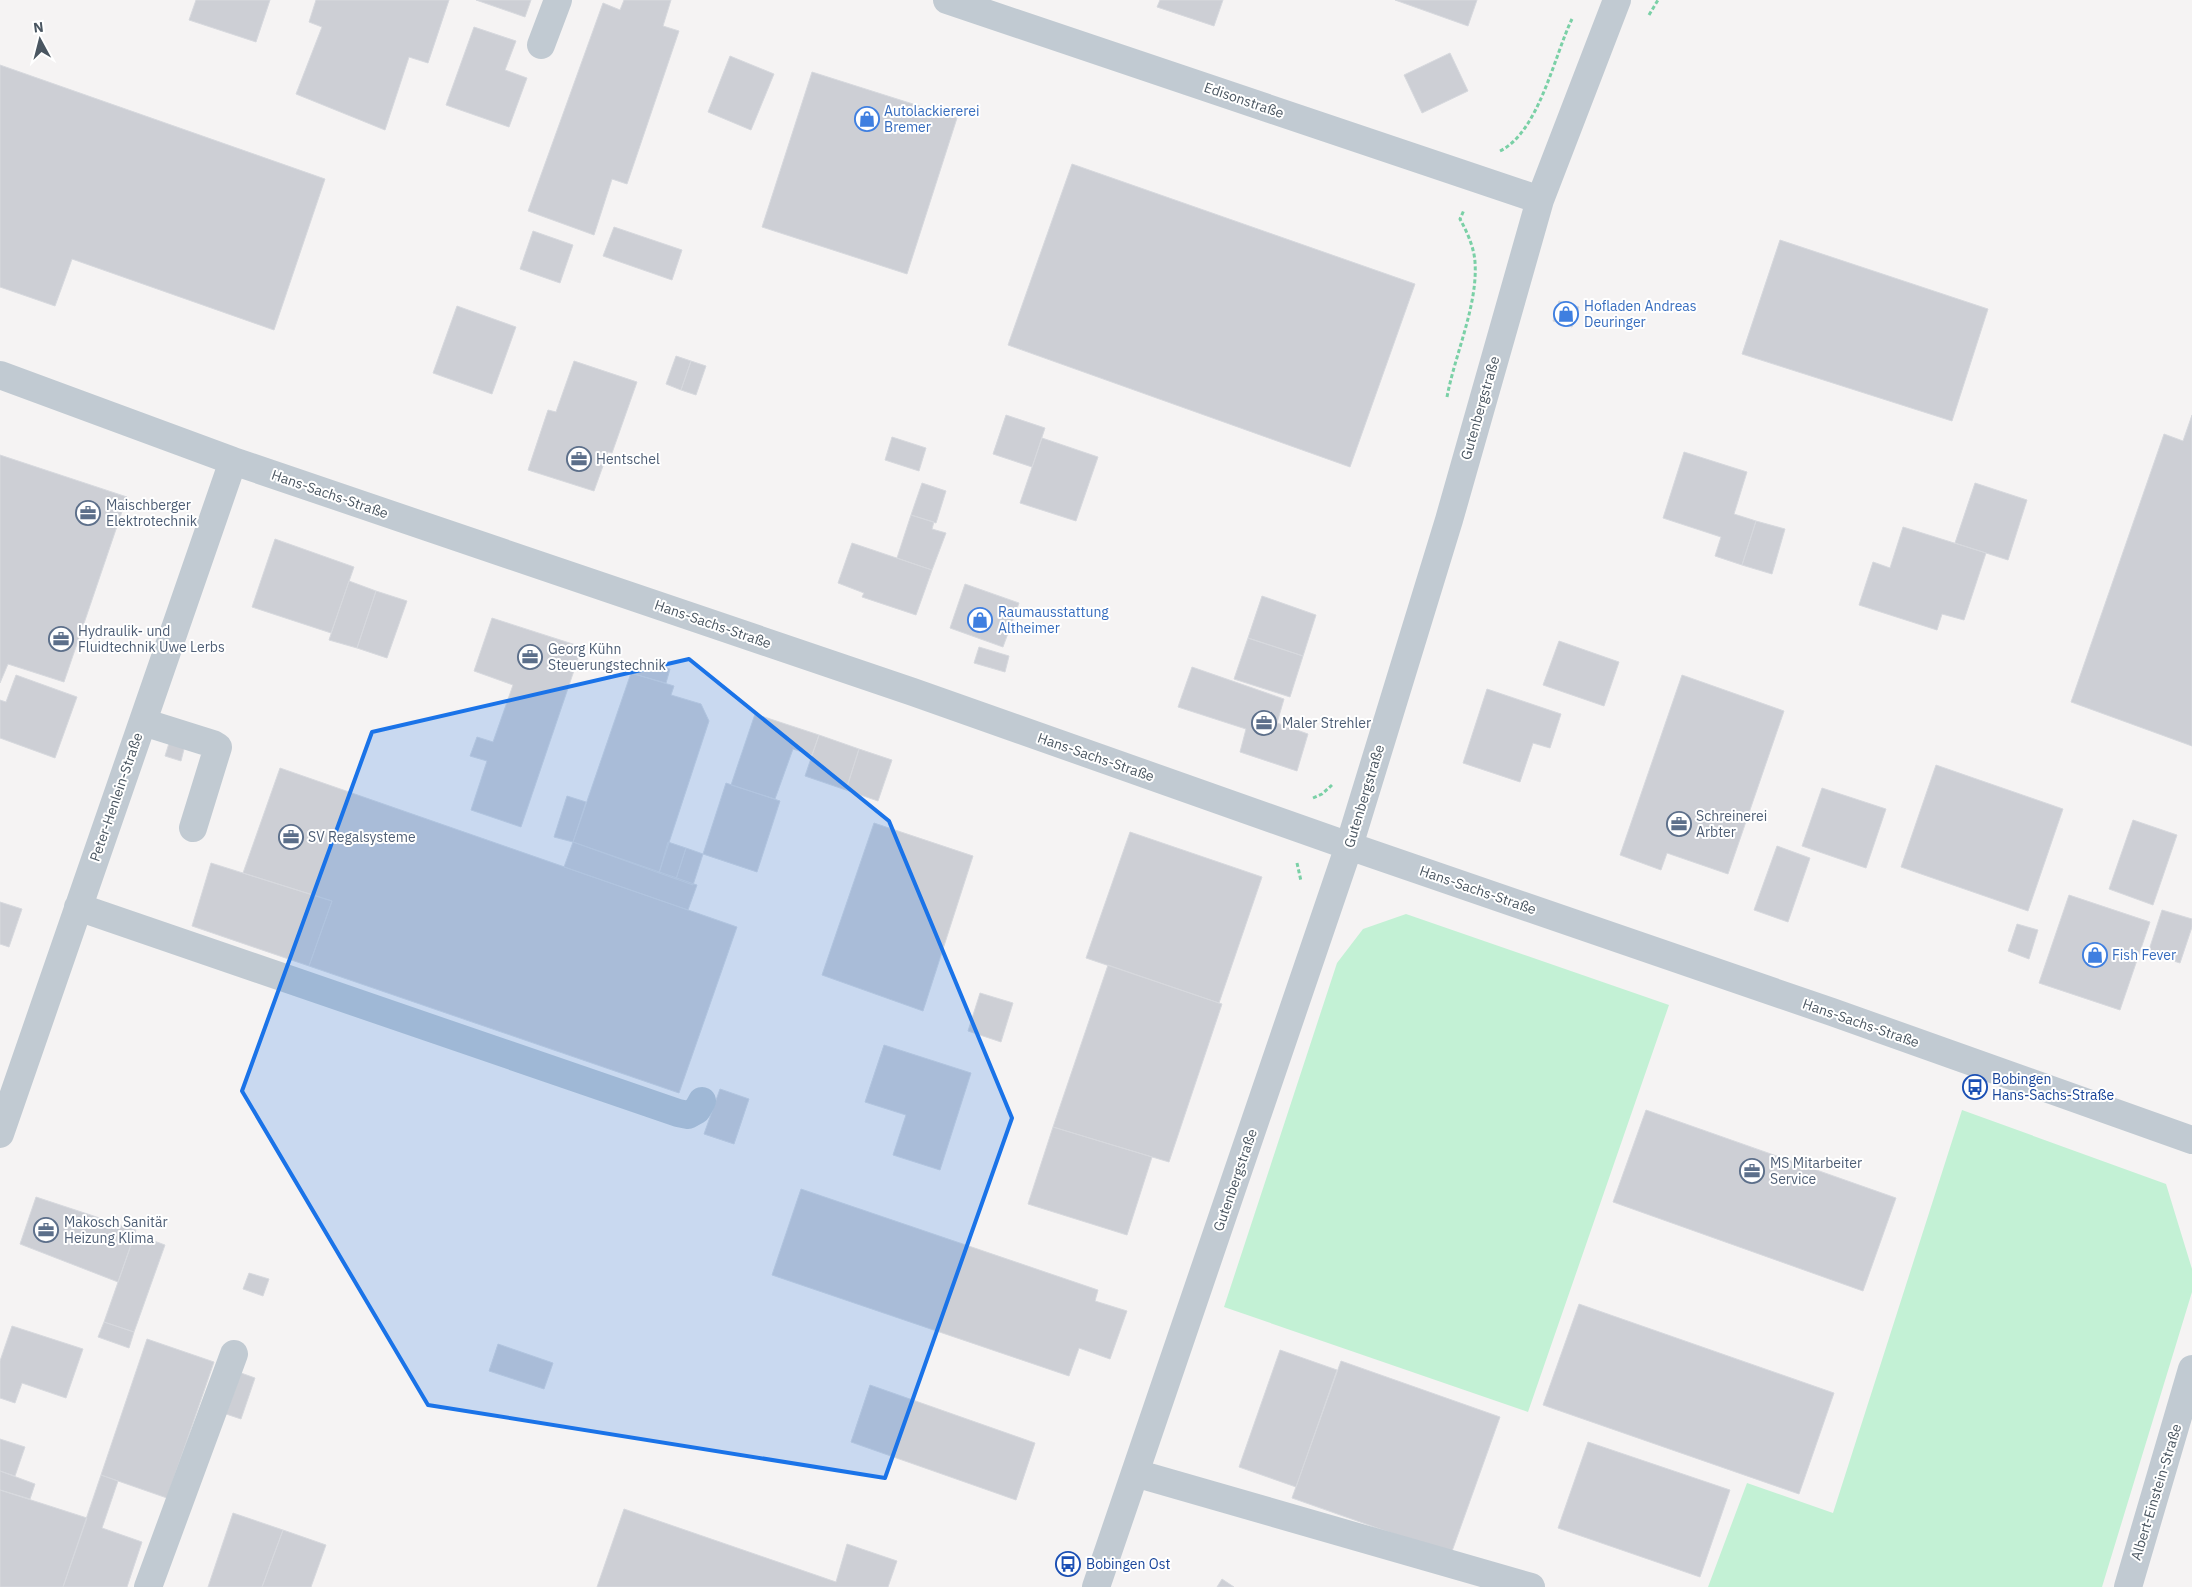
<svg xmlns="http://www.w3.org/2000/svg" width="2192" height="1587" font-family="'IBM Plex Sans',sans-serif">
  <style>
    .green { fill: #c3f1d5 }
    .building { fill: #cdcfd5; stroke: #d7d9de }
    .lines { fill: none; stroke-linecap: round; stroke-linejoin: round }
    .path { stroke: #7ad0a6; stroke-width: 3; stroke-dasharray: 4 2.5; stroke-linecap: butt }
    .minor { stroke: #c1cad2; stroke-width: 28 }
    .marked { fill: #1a73e8; fill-opacity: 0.2; stroke: #1a73e8; stroke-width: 4; stroke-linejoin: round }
    .labels { text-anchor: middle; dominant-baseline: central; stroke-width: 4; stroke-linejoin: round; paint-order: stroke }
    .street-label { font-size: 14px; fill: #4a5661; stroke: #fff }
    .shop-label { font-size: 14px; fill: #366cbe; stroke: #fff; text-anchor: start }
    .service-label { font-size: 14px; fill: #4e5e75; stroke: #fff; text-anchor: start }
    .transit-label { font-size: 14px; fill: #164399; stroke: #fff; text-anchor: start }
  </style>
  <rect width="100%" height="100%" fill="#f5f3f3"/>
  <path class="green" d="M 1406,914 L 1669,1005 L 1528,1412 L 1224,1307 L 1337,963 L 1363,929 Z
    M 1962,1110 L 2166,1184 L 2192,1269 L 2192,1292 L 2102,1587 L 1708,1587 L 1747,1483 L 1833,1513 Z"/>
  <path class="building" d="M 196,0 L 270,0 L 256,42 L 189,20 Z
    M 316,0 L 449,0 L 428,63 L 409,57 L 385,130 L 296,94 L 322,27 L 309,22 Z
    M 476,0 L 531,0 L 525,17 Z
    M 624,0 L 671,0 L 663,26 L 679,31 L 627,184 L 612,179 L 594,235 L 528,211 L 603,3 L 620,10 Z
    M 1160,0 L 1223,0 L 1214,26 L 1157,7 Z
    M 1395,0 L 1477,0 L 1468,26 Z
    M 474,27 L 516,41 L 505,70 L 527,78 L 509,127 L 446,105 Z
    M 1450,53 L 1468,91 L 1422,113 L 1404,75 Z
    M 730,56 L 774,74 L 751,130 L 708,112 Z
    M 0,65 L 325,179 L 274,330 L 72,259 L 55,306 L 0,287 Z
    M 812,72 L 957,118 L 907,274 L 762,227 Z
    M 1072,164 L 1415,284 L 1350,467 L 1008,345 Z
    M 614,227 L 682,250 L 672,280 L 603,256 Z
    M 533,231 L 573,245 L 560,283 L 520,269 Z
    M 1780,240 L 1988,309 L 1952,421 L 1742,354 Z
    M 1559,301 L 1579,307 L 1572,327 L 1553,321 Z
    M 457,306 L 516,327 L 492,394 L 433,373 Z
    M 676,356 L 691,361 L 681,390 L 666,384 Z
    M 574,361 L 637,382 L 612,453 L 608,452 L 594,491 L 528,470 L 548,410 L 556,412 Z
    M 691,361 L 706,366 L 696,395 L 681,390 Z
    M 1006,415 L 1045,428 L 1032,467 L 993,454 Z
    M 2192,415 L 2192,746 L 2071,702 L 2164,434 L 2183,441 Z
    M 892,437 L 926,448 L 919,471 L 885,460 Z
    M 1042,438 L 1098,457 L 1076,521 L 1020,503 Z
    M 1684,452 L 1747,472 L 1734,514 L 1756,521 L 1742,565 L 1715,556 L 1721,537 L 1663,518 Z
    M 0,455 L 127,497 L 64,682 L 8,664 L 0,683 Z
    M 922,483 L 946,491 L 936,523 L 911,515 Z
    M 1975,483 L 2027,500 L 2008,560 L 1955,543 Z
    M 911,515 L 934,522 L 932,529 L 946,533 L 932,570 L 897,558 Z
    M 1756,521 L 1785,529 L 1772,574 L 1742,565 Z
    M 1903,527 L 1986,553 L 1964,620 L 1942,614 L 1937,630 L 1859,605 L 1873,562 L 1890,568 Z
    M 275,539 L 354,567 L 331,633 L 252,607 Z
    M 852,543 L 932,570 L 916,615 L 862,597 L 864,593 L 838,583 Z
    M 349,581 L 376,591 L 357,648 L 329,640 Z
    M 965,584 L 1019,603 L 1003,647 L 950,628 Z
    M 376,591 L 407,601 L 387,658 L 357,648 Z
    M 1262,596 L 1316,615 L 1303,656 L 1248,638 Z
    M 492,618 L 582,647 L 521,827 L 471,810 L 487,761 L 470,756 L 477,737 L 493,742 L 513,685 L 474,671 Z
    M 1248,638 L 1303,656 L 1290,697 L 1234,679 Z
    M 1559,641 L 1619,662 L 1604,706 L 1543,685 Z
    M 979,647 L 1009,656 L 1005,672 L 974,663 Z
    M 639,660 L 670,669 L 666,683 L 634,674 Z
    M 1192,667 L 1284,699 L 1277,723 L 1308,734 L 1297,771 L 1240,752 L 1246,729 L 1178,707 Z
    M 631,673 L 674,686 L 671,695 L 701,704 L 709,721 L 659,873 L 573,842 Z
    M 16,675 L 77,697 L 55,758 L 0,738 L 0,700 L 6,702 Z
    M 1682,675 L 1784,711 L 1728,874 L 1667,853 L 1661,870 L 1620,855 Z
    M 1487,689 L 1561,714 L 1550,748 L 1533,743 L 1520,782 L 1463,763 Z
    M 755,714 L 819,735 L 812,755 L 793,749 L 775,799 L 731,785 Z
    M 819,735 L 859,749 L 846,790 L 805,776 Z
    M 170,740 L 185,745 L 181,761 L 165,756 Z
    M 859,749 L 892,760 L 878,801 L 846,790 Z
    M 1936,765 L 2063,809 L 2028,911 L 1901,867 Z
    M 280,768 L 737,927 L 679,1093 L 309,966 L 332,901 L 243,873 Z
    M 726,783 L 780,801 L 757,872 L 703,854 Z
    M 1822,788 L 1886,809 L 1866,868 L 1802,846 Z
    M 567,796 L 586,802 L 573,842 L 554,837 Z
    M 2133,820 L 2177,835 L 2153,905 L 2109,889 Z
    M 874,823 L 973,856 L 923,1011 L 822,975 Z
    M 1130,832 L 1262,877 L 1219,1003 L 1086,958 Z
    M 573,842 L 697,885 L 688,910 L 564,867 Z
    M 668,842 L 686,848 L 676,879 L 659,873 Z
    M 1777,846 L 1810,858 L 1788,922 L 1754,910 Z
    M 686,848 L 703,854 L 693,885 L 676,879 Z
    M 211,863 L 332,901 L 309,966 L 192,926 Z
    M 2069,895 L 2150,922 L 2120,1010 L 2039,983 Z
    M 0,902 L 22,909 L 9,947 L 0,944 Z
    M 2162,910 L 2192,919 L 2192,927 L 2180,963 L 2148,953 Z
    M 2017,924 L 2038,930 L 2029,959 L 2008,951 Z
    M 1108,965 L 1222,1004 L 1169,1162 L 1053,1127 Z
    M 980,993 L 1013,1003 L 1001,1042 L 968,1031 Z
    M 884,1045 L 971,1073 L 940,1170 L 893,1155 L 906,1115 L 865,1102 Z
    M 720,1089 L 749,1099 L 734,1144 L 704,1134 Z
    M 1646,1110 L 1896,1198 L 1863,1291 L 1613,1202 Z
    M 1053,1127 L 1152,1157 L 1127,1235 L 1028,1204 Z
    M 801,1189 L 1098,1290 L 1095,1301 L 1127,1311 L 1110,1359 L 1079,1348 L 1069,1376 L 772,1275 Z
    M 36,1197 L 136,1230 L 118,1282 L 20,1244 Z
    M 135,1234 L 165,1245 L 134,1332 L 104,1322 Z
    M 249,1273 L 269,1279 L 263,1296 L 243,1289 Z
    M 1579,1304 L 1834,1393 L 1799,1494 L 1543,1405 Z
    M 104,1322 L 134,1332 L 129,1348 L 98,1337 Z
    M 12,1326 L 83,1349 L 66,1398 L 22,1383 L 15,1403 L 0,1398 L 0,1361 Z
    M 147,1339 L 214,1362 L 167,1498 L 101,1475 Z
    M 498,1344 L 553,1363 L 544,1389 L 489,1371 Z
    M 1280,1350 L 1337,1370 L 1296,1487 L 1239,1467 Z
    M 1341,1361 L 1500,1417 L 1451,1554 L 1292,1498 Z
    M 241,1373 L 255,1378 L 241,1419 L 226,1414 Z
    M 870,1385 L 1035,1443 L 1016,1500 L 851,1442 Z
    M 0,1439 L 25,1447 L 15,1476 L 0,1471 Z
    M 1588,1442 L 1730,1490 L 1700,1577 L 1558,1528 Z
    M 0,1471 L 35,1484 L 30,1499 L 0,1490 Z
    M 101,1475 L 118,1481 L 102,1528 L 142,1542 L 127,1587 L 63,1587 Z
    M 0,1490 L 87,1518 L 63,1587 L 0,1587 Z
    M 624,1509 L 836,1582 L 847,1544 L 897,1561 L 888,1587 L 597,1587 Z
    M 233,1513 L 283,1530 L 262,1587 L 208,1587 Z
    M 283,1530 L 326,1545 L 311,1587 L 262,1587 Z
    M 1222,1579 L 1234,1587 L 1217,1587 Z"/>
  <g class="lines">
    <path class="path" d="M 1649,15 L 1658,0
      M 1500,151 C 1539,132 1554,56 1572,19
      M 1447,397 C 1455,354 1478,305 1475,262 C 1474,247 1467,232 1460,219 L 1464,210
      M 1313,798 L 1322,794 L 1332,785
      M 1297,863 L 1301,881"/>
    <path class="minor" d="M 947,0 L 1540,200
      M 541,45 L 558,0
      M 0,375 L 233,461 L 913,692 L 1349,846 L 1832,1012 L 2192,1140
      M 143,722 L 213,744 L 218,747 L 193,828
      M 78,907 L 678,1113 L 688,1115 L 697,1110 L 702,1101
      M 0,1134 L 233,461
      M 1135,1473 L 1531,1587
      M 148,1587 L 234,1354
      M 1096,1587 L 1349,846 L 1449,520 L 1540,200 L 1617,0
      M 2128,1587 L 2192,1369"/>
  </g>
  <path class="marked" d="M 689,659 L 889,821 L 1012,1118 L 885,1478 L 428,1405 L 242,1091 L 372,732 Z"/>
  <defs>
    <symbol id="shop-ring" viewBox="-11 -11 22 22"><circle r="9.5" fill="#fff" stroke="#3f7fe0" stroke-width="1.5"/><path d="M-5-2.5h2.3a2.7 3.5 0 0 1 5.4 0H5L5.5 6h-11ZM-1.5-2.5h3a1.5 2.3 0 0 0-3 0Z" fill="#3f7fe0"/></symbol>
    <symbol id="office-ring" viewBox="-11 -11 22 22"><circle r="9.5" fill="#fff" stroke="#5c6f8a" stroke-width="1.5"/><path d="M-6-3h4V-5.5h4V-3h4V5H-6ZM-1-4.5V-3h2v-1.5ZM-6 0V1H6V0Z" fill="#5c6f8a"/></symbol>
    <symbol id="bus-ring" viewBox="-11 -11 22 22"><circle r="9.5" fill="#fff" stroke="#1a4fb4" stroke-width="1.5"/><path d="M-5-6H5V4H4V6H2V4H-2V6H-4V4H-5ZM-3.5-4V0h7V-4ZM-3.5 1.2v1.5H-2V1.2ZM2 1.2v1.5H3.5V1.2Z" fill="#1a4fb4"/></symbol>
  </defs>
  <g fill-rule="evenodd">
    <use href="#shop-ring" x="853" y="105" width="28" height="28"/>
    <use href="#shop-ring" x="1552" y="300" width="28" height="28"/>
    <use href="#office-ring" x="565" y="445" width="28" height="28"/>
    <use href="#office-ring" x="74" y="499" width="28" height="28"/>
    <use href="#shop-ring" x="966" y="606" width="28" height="28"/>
    <use href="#office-ring" x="47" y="625" width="28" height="28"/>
    <use href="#office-ring" x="516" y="643" width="28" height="28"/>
    <use href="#office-ring" x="1250" y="709" width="28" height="28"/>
    <use href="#office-ring" x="1665" y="810" width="28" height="28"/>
    <use href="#office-ring" x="277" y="823" width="28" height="28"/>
    <use href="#shop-ring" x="2081" y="941" width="28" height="28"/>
    <use href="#bus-ring" x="1961" y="1073" width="28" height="28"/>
    <use href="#office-ring" x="1738" y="1157" width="28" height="28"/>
    <use href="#office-ring" x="32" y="1216" width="28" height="28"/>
    <use href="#bus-ring" x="1054" y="1550" width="28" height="28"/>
  </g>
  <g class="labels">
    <g class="street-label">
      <text transform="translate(1244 100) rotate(19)">Edisonstraße</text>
      <text transform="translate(1480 408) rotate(-74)">Gutenbergstraße</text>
      <text transform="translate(330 494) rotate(19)">Hans-Sachs-Straße</text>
      <text transform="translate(713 624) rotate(19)">Hans-Sachs-Straße</text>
      <text transform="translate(1096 757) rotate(19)">Hans-Sachs-Straße</text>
      <text transform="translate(1364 796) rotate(-73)">Gutenbergstraße</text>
      <text transform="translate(116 797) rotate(-71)">Peter-Henlein-Straße</text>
      <text transform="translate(1478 890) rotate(19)">Hans-Sachs-Straße</text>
      <text transform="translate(1861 1023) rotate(19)">Hans-Sachs-Straße</text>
      <text transform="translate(1235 1180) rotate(-71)">Gutenbergstraße</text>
      <text transform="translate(2156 1492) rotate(-73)">Albert-Einstein-Straße</text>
    </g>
    <g class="shop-label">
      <text x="884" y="111">Autolackiererei<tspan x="884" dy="16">Bremer</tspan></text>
      <text x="1584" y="306">Hofladen Andreas<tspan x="1584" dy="16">Deuringer</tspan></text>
      <text x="998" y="612">Raumausstattung<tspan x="998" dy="16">Altheimer</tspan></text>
      <text x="2112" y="955">Fish Fever</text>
    </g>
    <g class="service-label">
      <text x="596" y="459">Hentschel</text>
      <text x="106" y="505">Maischberger<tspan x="106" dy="16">Elektrotechnik</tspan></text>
      <text x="78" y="631">Hydraulik- und<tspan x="78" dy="16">Fluidtechnik Uwe Lerbs</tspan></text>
      <text x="548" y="649">Georg Kühn<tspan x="548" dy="16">Steuerungstechnik</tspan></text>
      <text x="1282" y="723">Maler Strehler</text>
      <text x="1696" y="816">Schreinerei<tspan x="1696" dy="16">Arbter</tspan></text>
      <text x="308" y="837">SV Regalsysteme</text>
      <text x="1770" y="1163">MS Mitarbeiter<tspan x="1770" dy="16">Service</tspan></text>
      <text x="64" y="1222">Makosch Sanitär<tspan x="64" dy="16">Heizung Klima</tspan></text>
    </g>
    <g class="transit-label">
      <text x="1992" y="1079">Bobingen<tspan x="1992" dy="16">Hans-Sachs-Straße</tspan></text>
      <text x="1086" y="1564">Bobingen Ost</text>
    </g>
  </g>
  <g transform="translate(40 40) rotate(353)" stroke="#ffffff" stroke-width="4" paint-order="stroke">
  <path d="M0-4L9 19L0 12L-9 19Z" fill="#4a5661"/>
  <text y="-8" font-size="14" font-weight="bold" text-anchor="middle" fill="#4a5661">N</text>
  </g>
</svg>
